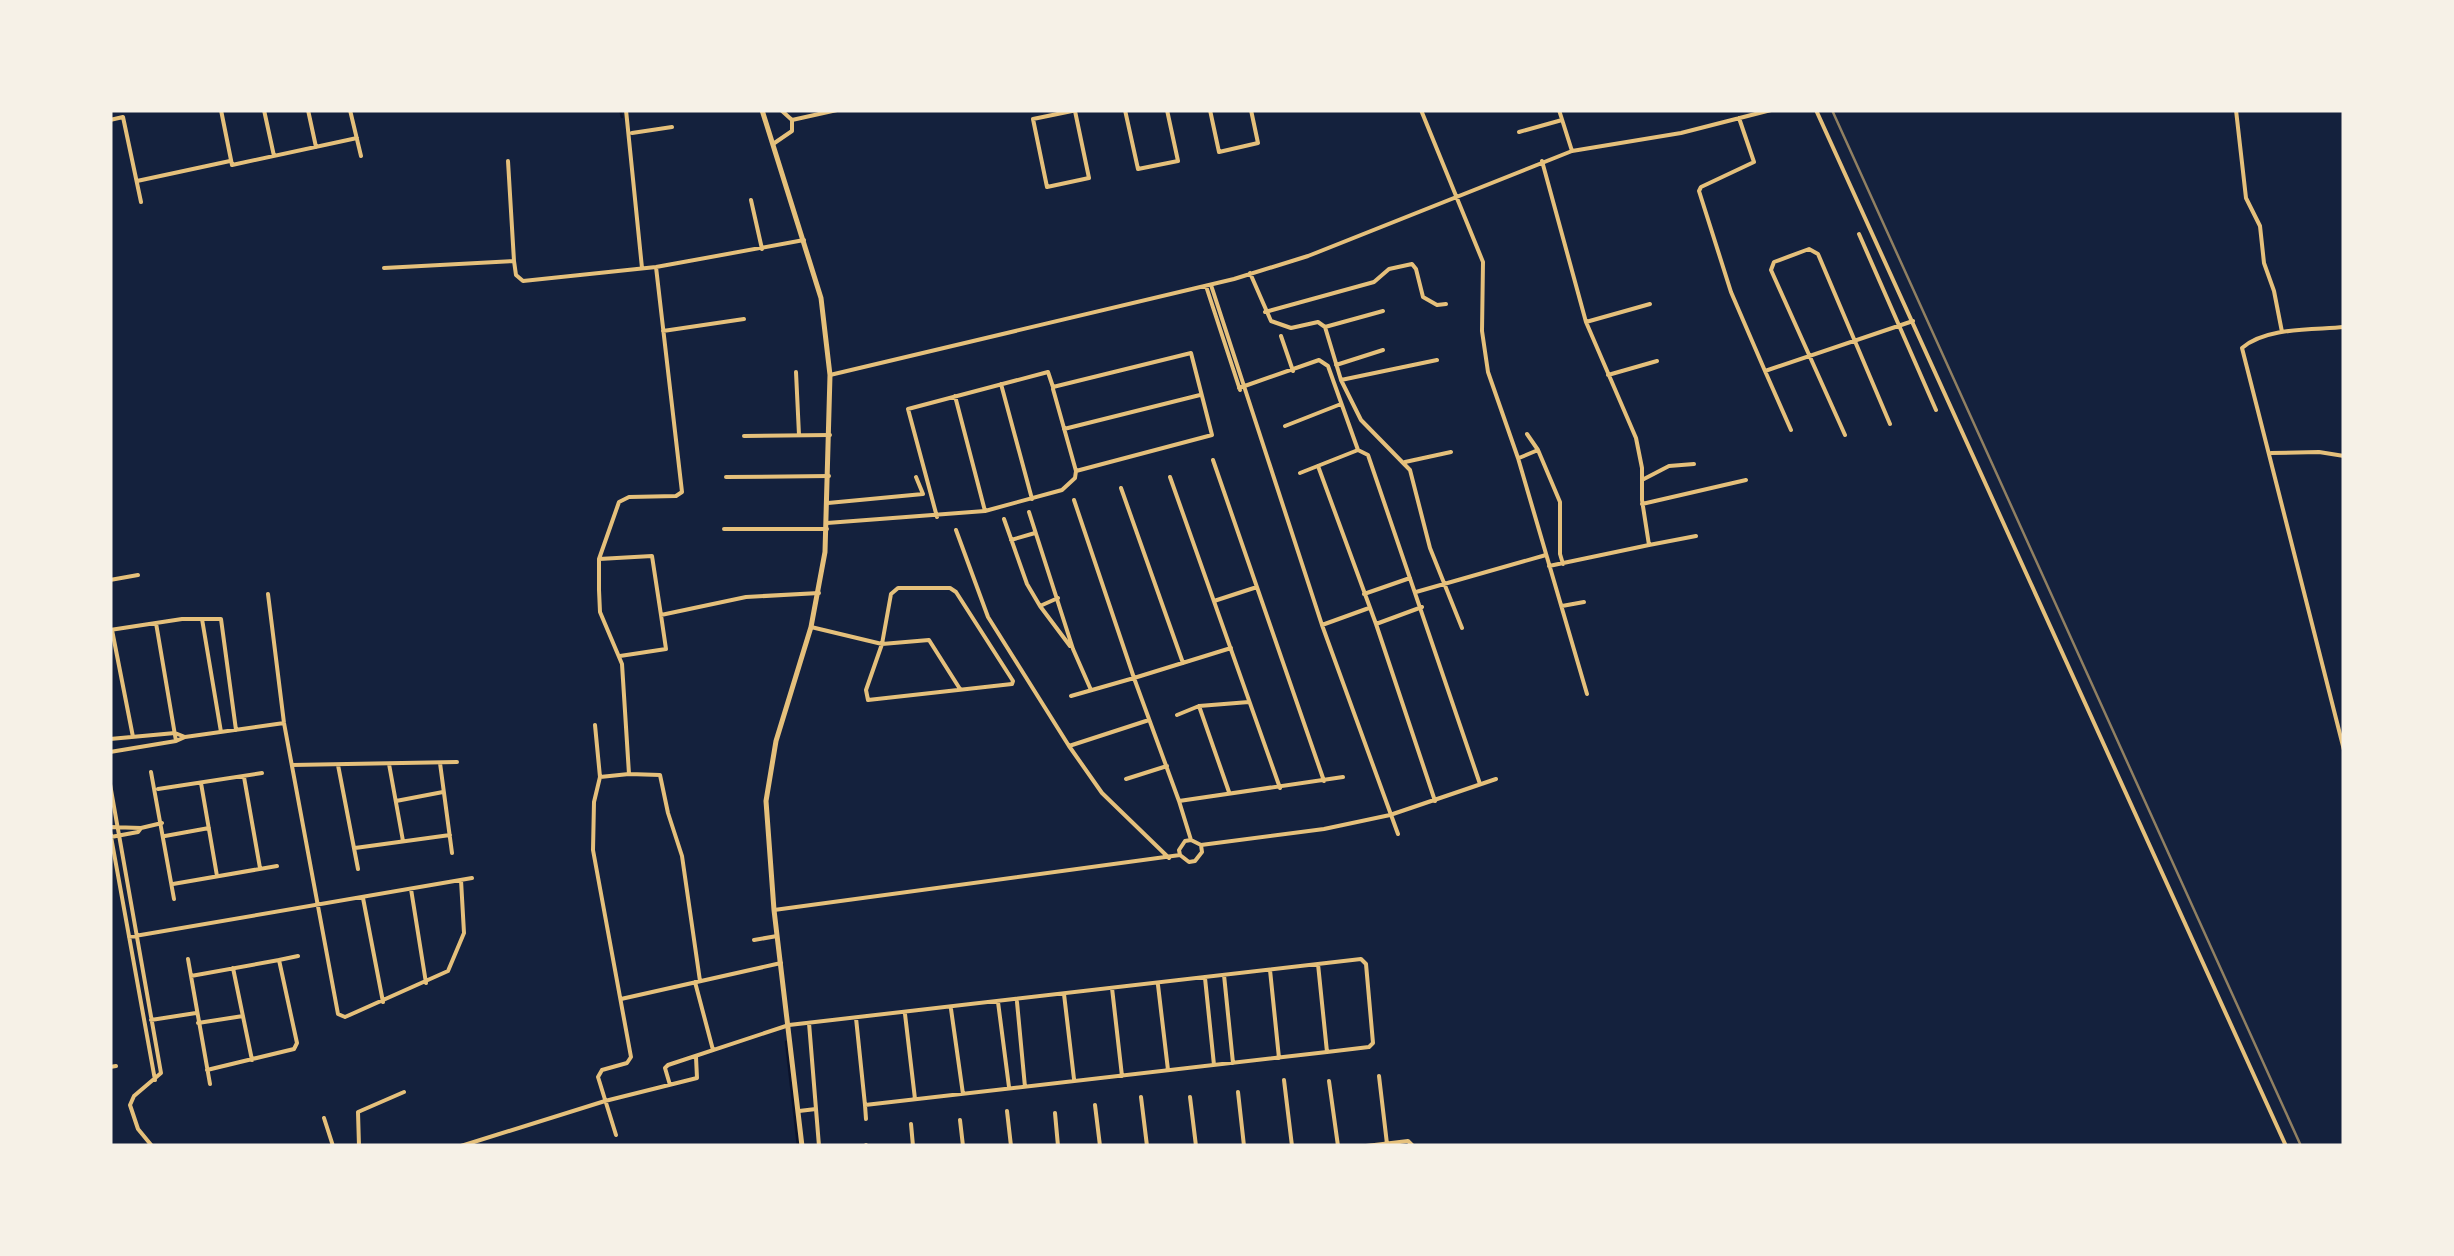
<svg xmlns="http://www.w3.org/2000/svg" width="2454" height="1256" font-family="'Alegreya Sans',sans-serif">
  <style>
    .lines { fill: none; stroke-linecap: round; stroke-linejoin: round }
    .stream { stroke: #0b132b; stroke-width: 2.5 }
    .minor { stroke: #e5c07b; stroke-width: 4 }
    .tertiary { stroke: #e5c07b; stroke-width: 5 }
    .rail { stroke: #918062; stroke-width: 2.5 }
  </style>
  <rect width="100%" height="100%" fill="#14213d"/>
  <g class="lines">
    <path class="stream" d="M 620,110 L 622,117
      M 786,1042 L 798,1146"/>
    <path class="minor" d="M 221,110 L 232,165 L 357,138
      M 264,110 L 274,156
      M 308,110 L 316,147
      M 350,110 L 361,156
      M 626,110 L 642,268
      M 1125,110 L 1138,169 L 1178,161 L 1167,110
      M 1210,110 L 1219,152 L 1258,143 L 1251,110
      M 1421,110 L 1483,262 L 1482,331 L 1488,372 L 1518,458 L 1587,694
      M 1559,110 L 1572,151
      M 1816,110 L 2286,1146
      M 2236,110 L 2246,198 L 2260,226 L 2264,263 L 2274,291 L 2282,332
      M 1075,111 L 1089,178 L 1047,187 L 1033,119 L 1077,110
      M 1739,118 L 1754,162 L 1701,187 L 1699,191 L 1731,292 L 1765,371
      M 110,120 L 123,117 L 141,202
      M 792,120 L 837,110
      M 1519,132 L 1562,120
      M 632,133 L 672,127
      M 773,144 L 792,131 L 792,120 L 781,110
      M 508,161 L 514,261
      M 1542,161 L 1586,322 L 1636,438 L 1642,468 L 1642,500 L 1649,545 L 1549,566
      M 137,181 L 230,161
      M 751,200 L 762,249
      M 1859,234 L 1936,410
      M 384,268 L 514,261 L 516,275 L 523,281 L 656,267 L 804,240
      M 1250,273 L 1271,321 L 1291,328 L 1318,322 L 1325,327 L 1341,380 L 1361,420 L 1410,470 L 1430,548 L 1462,628
      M 1211,285 L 1322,625 L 1398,834
      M 1206,286 L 1240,390
      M 1265,312 L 1374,282 L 1389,269 L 1412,264 L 1416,269 L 1423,297 L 1437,305 L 1446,304
      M 1586,322 L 1650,304
      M 1325,327 L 1383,311
      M 2344,327 C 2313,330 2266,327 2242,348 L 2344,750
      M 663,331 L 744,319
      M 1281,336 L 1293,371
      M 1336,365 L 1383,350
      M 796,372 L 799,435
      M 830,375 L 1234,279 L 1308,256 L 1572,151 L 1681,133 L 1771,110
      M 1608,375 L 1657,361
      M 1341,380 L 1437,360
      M 1001,384 L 1032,499
      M 1239,388 L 1319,360 L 1328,366 L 1358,450
      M 1053,389 L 1076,471
      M 955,396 L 985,511
      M 1285,426 L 1341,404
      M 1064,429 L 1200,395
      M 1791,430 L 1765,371 L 1913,321
      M 1845,435 L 1771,270 L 1774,262 L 1809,249 L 1818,254 L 1890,424
      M 744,436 L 830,435
      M 1538,450 L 1560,502 L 1560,554 L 1563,564
      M 2271,453 L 2319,452 L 2344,456
      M 1519,458 L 1538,450 L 1527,434
      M 1213,460 L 1324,781
      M 1405,462 L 1451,452
      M 1318,466 L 1376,624 L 1435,801
      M 1300,473 L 1358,450 L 1368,455 L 1480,784
      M 726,477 L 829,476
      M 1170,477 L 1280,788
      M 1642,480 L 1669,466 L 1694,464
      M 1121,488 L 1183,663
      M 1074,500 L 1134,678 L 1231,648
      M 828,503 L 923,494 L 916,477
      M 1642,504 L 1746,480
      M 1029,512 L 1073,649 L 1091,690
      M 1004,519 L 1027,584 L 1040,606
      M 827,523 L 985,511 L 1062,490 L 1075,478 L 1076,471 L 1212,435 L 1191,353 L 1053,387 L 1048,372 L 908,409 L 937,517
      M 724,529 L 827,529
      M 956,530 L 988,617 L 1069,746 L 1102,793 L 1169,858
      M 1011,540 L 1035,533
      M 1649,545 L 1696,536
      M 599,559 L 652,556 L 661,615 L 746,597 L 819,593
      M 110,580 L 138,575
      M 898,588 L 950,588 L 956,592 L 1013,681 L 1012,684 L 868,700 L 866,690 L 882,644 L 891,594 Z
      M 1416,592 L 1546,555
      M 268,594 L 284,723 L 338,1014 L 345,1017 L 448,971 L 464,933 L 461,880
      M 1364,594 L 1410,578
      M 1058,598 L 1040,606 L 1070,646
      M 1214,601 L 1257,587
      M 1562,606 L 1584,602
      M 202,619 L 221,732
      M 156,623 L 176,741
      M 1376,624 L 1422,607
      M 1322,625 L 1369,608
      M 811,627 L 882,644 L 929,640 L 960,689
      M 110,630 L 182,619 L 221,619 L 236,730
      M 112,630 L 133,737
      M 620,656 L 666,649 L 661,615
      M 1071,696 L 1134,678 L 1179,801 L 1343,777
      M 1199,706 L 1229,792
      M 1177,715 L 1199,706 L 1249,702
      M 595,725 L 600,777
      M 110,739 L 175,733 L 185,737
      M 1069,746 L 1149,720
      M 110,752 L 176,741 L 185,737 L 284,723
      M 440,763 L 452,853
      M 389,764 L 403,841
      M 292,765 L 457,762
      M 338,765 L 358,869
      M 151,772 L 174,899
      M 629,774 L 660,775 L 668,813 L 682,856 L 700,981
      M 244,777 L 260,868
      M 1126,779 L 1167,766
      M 201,783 L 217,876
      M 110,784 L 161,1073 L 134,1096 L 130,1105 L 138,1129 L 152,1146
      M 158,789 L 262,773
      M 396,801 L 443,792
      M 1179,801 L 1191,840
      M 110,827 L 141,828
      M 110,831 L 155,1080
      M 165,836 L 209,828
      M 111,837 L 138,832 L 141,828 L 162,823
      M 1201,845 L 1324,829 L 1390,815 L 1496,779
      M 355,848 L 450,835
      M 173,884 L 277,866
      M 411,889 L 426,983
      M 363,898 L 383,1002
      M 774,910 L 1180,855 L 1189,862 L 1195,861 L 1202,852 L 1201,845 L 1191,840 L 1185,841 L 1179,850 L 1180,855
      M 129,937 L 472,878
      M 754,940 L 777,936
      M 188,959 L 210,1084
      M 279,960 L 298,956
      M 1318,964 L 1327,1052
      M 233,968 L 252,1060
      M 1270,970 L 1279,1058
      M 1224,975 L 1233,1063
      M 191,976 L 279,960 L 297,1043 L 294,1049 L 207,1070
      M 1205,978 L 1214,1065
      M 695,982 L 713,1050
      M 1158,985 L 1168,1070
      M 1112,988 L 1122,1076
      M 1064,994 L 1074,1079
      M 621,999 L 781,963
      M 998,1002 L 1009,1087
      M 1017,1002 L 1025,1087
      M 951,1009 L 963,1094
      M 905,1014 L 915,1099
      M 151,1020 L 196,1013
      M 198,1023 L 243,1016
      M 809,1023 L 819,1146
      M 110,1067 L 116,1066
      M 1379,1076 L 1387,1144
      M 1284,1080 L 1292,1146
      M 1329,1081 L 1338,1146
      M 670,1085 L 665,1068 L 668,1065 L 789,1025 L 1361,959 L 1366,964 L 1373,1043 L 1369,1047 L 1327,1052 L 865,1105 L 856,1018
      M 1238,1092 L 1244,1146
      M 1141,1097 L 1147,1146
      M 1190,1097 L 1196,1146
      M 865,1105 L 866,1119
      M 1095,1105 L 1100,1146
      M 799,1111 L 816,1109
      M 1007,1111 L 1011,1146
      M 1055,1113 L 1058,1146
      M 324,1118 L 333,1146
      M 960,1120 L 963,1146
      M 911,1124 L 913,1146
      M 616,1135 L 598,1077 L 602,1070 L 627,1063 L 631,1057 L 593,850 L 594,802 L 600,777 L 629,774 L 622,664 L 600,612 L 599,590 L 599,559 L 619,502 L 629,497 L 676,496 L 682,492 L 656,267
      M 866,1145 L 866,1146
      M 359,1146 L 358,1112 L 404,1092
      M 461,1146 L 605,1101 L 697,1078 L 696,1057
      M 1366,1146 L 1408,1141 L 1413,1146"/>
    <path class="tertiary" d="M 762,110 L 821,298 L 830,375 L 825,552 L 811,627 L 776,741 L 766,801 L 774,910 L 802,1146"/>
    <path class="rail" d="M 1832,110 L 2301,1146"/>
  </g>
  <rect width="2454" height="1256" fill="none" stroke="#f6f1e7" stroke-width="225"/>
</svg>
